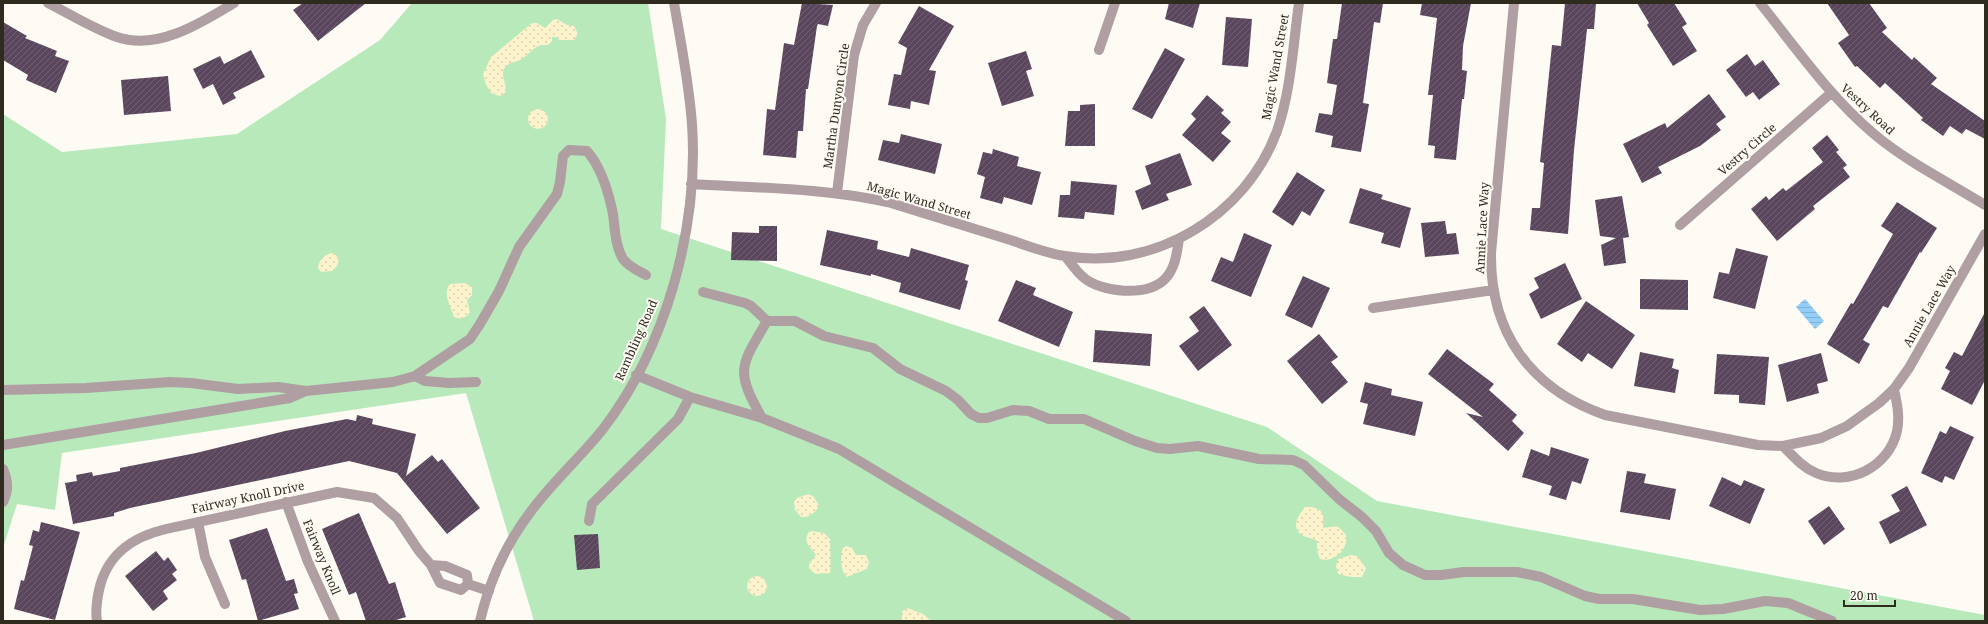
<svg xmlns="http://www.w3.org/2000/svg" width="1988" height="624" font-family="'Noto Serif',serif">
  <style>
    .grass { fill: #b8e9bb }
    .sand { fill: url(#sand-dots) }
    .water { fill: url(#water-rules) }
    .building { fill: url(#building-hatch) }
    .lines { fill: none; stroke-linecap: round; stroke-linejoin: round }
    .minor { stroke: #af9ea2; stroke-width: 10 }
    .labels { text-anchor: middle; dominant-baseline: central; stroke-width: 4; stroke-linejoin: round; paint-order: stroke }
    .street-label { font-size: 12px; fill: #302b1f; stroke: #fefbf5 }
  </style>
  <defs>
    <pattern id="sand-dots" width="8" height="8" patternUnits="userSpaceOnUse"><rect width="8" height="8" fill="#fcf2cc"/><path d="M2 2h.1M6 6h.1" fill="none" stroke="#d8d0af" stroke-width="1.8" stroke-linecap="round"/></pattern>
    <pattern id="water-rules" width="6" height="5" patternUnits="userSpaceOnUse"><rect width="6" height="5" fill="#92cef5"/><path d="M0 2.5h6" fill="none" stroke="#7eb1d2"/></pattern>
    <pattern id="building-hatch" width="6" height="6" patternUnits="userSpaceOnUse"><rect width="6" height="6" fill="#5b475d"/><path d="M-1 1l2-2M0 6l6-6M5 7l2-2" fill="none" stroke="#6f5f70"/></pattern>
  </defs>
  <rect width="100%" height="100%" fill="#fefbf5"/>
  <path class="grass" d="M 412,3 L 648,3 L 666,119 L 661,229 L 1267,427 L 1377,501 L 1985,615 L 1985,621 L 534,621 L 466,393 L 62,453 L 55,510 L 17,504 L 3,548 L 3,114 L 62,152 L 237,134 L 380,40 Z"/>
  <path class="sand" d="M 557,19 L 567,25 L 574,26 L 578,34 L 574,40 L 559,40 L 557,37 L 552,37 L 552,41 C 548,47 544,44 538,46 C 532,49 528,55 523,58 C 517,63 508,61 504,69 C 500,77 508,83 505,93 L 500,96 L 492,94 L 486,85 L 483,74 L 491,57 L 532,23 L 537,23 L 545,28 L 553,20 Z
    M528 119a10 10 0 1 1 20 0a10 10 0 1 1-20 0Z
    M 332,253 C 342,256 339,266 332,271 L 321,272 L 318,268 C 319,260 324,255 332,253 Z
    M 465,283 L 472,287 L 472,295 L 467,300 L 470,312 C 466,318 461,320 454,317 C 451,306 442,294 450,284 Z
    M 808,494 L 813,496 L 819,505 C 817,512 809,518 801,517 L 795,510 L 794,502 L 797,498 Z
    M 1305,507 L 1312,507 L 1320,510 L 1323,515 L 1323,528 C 1335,527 1336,522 1346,535 C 1349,549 1334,563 1320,559 L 1317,551 L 1317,541 C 1313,538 1306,538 1302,535 C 1290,527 1299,514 1305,507 Z
    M 812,531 L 824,533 L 830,539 C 830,541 831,572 830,573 L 815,574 L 809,568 L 809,564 L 816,555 C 811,547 802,543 809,532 Z
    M 847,546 L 852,548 L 856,555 L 866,555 L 869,562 L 867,569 L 847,577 C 840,571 840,556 843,548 Z
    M 1351,555 L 1357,556 L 1366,568 L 1362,577 L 1351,577 L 1338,574 L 1336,566 L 1338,559 Z
    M747 586a10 10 0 1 1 20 0a10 10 0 1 1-20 0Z
    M 908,608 L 923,614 L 931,621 L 902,621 L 902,611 Z"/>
  <path class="water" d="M 1805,299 L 1824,321 L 1815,329 L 1796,307 Z"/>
  <path class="building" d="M 303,3 L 366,3 L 318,41 L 293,10 Z
    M 802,3 L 833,5 L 828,26 L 818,24 L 817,26 L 808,89 L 806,89 L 803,131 L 798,131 L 796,158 L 763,155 L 767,109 L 775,110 L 784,43 L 794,45 Z
    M 1169,3 L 1200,3 L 1193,28 L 1165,19 Z
    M 1342,3 L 1383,3 L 1380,23 L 1374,22 L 1363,103 L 1369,104 L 1361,152 L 1331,147 L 1333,136 L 1315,132 L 1319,113 L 1332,115 L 1337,85 L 1327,83 L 1333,39 L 1337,39 Z
    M 1422,3 L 1471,3 L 1463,46 L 1462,70 L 1467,71 L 1464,99 L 1462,99 L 1456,160 L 1434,158 L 1435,146 L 1428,145 L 1433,95 L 1428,95 L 1437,18 L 1420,15 Z
    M 1565,3 L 1596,3 L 1594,29 L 1587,29 L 1574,150 L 1568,234 L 1530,230 L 1532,208 L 1540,208 L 1544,163 L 1540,162 L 1552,45 L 1561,46 Z
    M 1637,3 L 1674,3 L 1687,24 L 1682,27 L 1697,51 L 1673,66 L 1647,25 L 1649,23 Z
    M 1827,3 L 1869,3 L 1887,28 L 1882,32 L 1912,60 L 1914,57 L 1937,78 L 1931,84 L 1985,121 L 1985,139 L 1966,129 L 1962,134 L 1950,126 L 1943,136 L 1921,120 L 1923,118 L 1885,83 L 1880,88 L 1857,66 L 1855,67 L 1838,43 L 1849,35 Z
    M 919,6 L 954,26 L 929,70 L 936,71 L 929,105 L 911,101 L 910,109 L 888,105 L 894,74 L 901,75 L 907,48 L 898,43 Z
    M 1226,17 L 1252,19 L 1248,67 L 1222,65 Z
    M 3,22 L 27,36 L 25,38 L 57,51 L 55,56 L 69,61 L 56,93 L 26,80 L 28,75 L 3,60 Z
    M 1165,48 L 1185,59 L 1152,119 L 1132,109 Z
    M 251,50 L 265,77 L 233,93 L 236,98 L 223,105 L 213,84 L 203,89 L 193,69 L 220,56 L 224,64 Z
    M 1026,51 L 1032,69 L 1026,71 L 1034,96 L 1002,106 L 988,63 Z
    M 1747,54 L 1755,66 L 1763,60 L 1780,84 L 1759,100 L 1753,92 L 1746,97 L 1726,70 Z
    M 168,76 L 171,111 L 124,115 L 121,80 Z
    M 1709,94 L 1726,117 L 1716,124 L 1721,130 L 1700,146 L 1658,167 L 1662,173 L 1642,183 L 1623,144 L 1665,123 L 1667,128 Z
    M 1207,95 L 1224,110 L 1221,113 L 1231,122 L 1221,133 L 1231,141 L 1213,162 L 1182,135 L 1196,119 L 1191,114 Z
    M 1095,104 L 1095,146 L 1065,146 L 1068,111 L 1080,111 L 1080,105 Z
    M 901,134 L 942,144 L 935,174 L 878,160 L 883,140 L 899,143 Z
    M 1827,135 L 1839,150 L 1836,152 L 1847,165 L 1843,168 L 1850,177 L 1813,206 L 1815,209 L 1777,241 L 1751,209 L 1766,196 L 1769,200 L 1783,188 L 1786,191 L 1823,162 L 1812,148 Z
    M 993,149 L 1019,157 L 1017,166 L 1041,172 L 1032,205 L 1004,197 L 1002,204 L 980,198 L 985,177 L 977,174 L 983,152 L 992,154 Z
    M 1180,153 L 1192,185 L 1166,194 L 1169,200 L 1142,210 L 1135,191 L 1151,184 L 1145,166 Z
    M 1297,172 L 1325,190 L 1310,216 L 1302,211 L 1293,226 L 1272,212 Z
    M 1071,181 L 1117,185 L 1114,215 L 1085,212 L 1084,219 L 1058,217 L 1060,195 L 1070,195 Z
    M 1360,188 L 1383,195 L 1381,199 L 1411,208 L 1400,248 L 1381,243 L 1384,233 L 1349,223 Z
    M 1622,196 L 1629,237 L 1623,238 L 1626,263 L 1604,266 L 1601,245 L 1616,238 L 1600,236 L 1595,200 Z
    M 1897,202 L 1937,228 L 1921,253 L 1920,252 L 1888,308 L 1883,306 L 1863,340 L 1870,344 L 1859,364 L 1827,344 L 1851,303 L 1853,304 L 1893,234 L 1881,226 Z
    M 1445,221 L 1447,234 L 1456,233 L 1459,254 L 1425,257 L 1421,223 Z
    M 759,226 L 777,226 L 777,261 L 731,260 L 732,232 L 759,233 Z
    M 827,230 L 878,241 L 877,249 L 909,257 L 911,248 L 969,265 L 965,280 L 968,281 L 960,310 L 899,292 L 901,283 L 871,274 L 871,276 L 820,265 Z
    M 1244,233 L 1272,245 L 1251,297 L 1211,281 L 1221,257 L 1233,262 Z
    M 1736,248 L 1768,256 L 1755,309 L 1713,298 L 1719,272 L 1729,274 Z
    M 1565,263 L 1582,299 L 1541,319 L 1529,294 L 1539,288 L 1534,278 Z
    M 1303,276 L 1330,288 L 1312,328 L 1285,315 Z
    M 1640,279 L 1688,280 L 1688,310 L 1640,309 Z
    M 1016,280 L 1036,288 L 1033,295 L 1073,312 L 1059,347 L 998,321 Z
    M 1586,301 L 1635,335 L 1612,369 L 1588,353 L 1582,362 L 1557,344 Z
    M 1204,306 L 1232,345 L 1198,371 L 1179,346 L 1199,331 L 1189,317 Z
    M 1985,312 L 1985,380 L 1972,405 L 1941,389 L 1950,371 L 1945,368 L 1954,352 L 1962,356 Z
    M 1095,330 L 1152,334 L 1150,366 L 1093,362 Z
    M 1319,334 L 1338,357 L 1331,362 L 1348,382 L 1322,404 L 1287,361 Z
    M 1447,349 L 1494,384 L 1489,390 L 1517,415 L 1512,421 L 1524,433 L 1508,451 L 1466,413 L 1483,417 L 1428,374 Z
    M 1640,352 L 1674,359 L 1672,368 L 1679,370 L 1675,393 L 1634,386 Z
    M 1821,353 L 1828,381 L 1817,384 L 1819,393 L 1787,402 L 1778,365 Z
    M 1717,354 L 1769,357 L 1765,405 L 1739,403 L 1739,395 L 1714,394 Z
    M 1365,382 L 1392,389 L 1391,395 L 1423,402 L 1415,436 L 1363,424 L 1368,404 L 1360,402 Z
    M 357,415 L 373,419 L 372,424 L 416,434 L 406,476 L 432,455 L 438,462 L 442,459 L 480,508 L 447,534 L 397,473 L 349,461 L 130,508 L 114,513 L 114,516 L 73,524 L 65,483 L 77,481 L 76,475 L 92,472 L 93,476 L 120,471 L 120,468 L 196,453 L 285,431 L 347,419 L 356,421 Z
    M 1950,426 L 1974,437 L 1954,480 L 1945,476 L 1942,483 L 1921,473 L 1940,431 L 1946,434 Z
    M 1551,447 L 1589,459 L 1581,484 L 1572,481 L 1566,500 L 1549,495 L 1552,486 L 1522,477 L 1531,449 L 1549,456 Z
    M 1627,471 L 1646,474 L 1644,483 L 1676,489 L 1670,520 L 1620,512 Z
    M 1722,477 L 1741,486 L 1744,480 L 1765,489 L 1750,524 L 1709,506 Z
    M 1907,486 L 1927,525 L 1890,544 L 1879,522 L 1900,511 L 1891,495 Z
    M 1829,506 L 1845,529 L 1824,545 L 1808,521 Z
    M 359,513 L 389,584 L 395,582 L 406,617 L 393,621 L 366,621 L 356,592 L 349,595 L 322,529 Z
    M 41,522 L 80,532 L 55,620 L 14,609 L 21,580 L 24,581 L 33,546 L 29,545 L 33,530 L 39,532 Z
    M 267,528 L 286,581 L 294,579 L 298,593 L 294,594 L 299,609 L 258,621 L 246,579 L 242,580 L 229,540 Z
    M 598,534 L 600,568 L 577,570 L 574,535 Z
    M 156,551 L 164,561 L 168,557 L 177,570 L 172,574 L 177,580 L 163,591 L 168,599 L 153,611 L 125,576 Z"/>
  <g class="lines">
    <path class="minor" d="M 48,3 C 70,14 94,29 117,37 C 157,51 201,23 234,3
      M 1514,3 L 1491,253 C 1490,332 1530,389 1605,415 L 1758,445 L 1783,446 L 1821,438 L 1847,426 L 1879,403 L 1894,389 L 1909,368 L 1985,234
      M 1760,3 C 1796,48 1830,97 1874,134 C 1907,162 1948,182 1985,205
      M 1099,50 L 1115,3
      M 691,184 C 758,188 826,188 891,203 C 929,215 966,226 1004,238 C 1024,244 1044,253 1065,256 C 1154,271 1246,216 1277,131 C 1291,91 1293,45 1299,3
      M 837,193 L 854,55 L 863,25 L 876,3
      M 1680,225 L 1831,93
      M 1065,256 C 1071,263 1076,271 1083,277 C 1101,293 1147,297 1165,279 C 1175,269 1177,253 1179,239
      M 703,292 L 745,303 L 751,306 L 767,321 L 795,321 L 824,336 L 873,348 L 900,369 L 946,391 L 958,400 L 971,414 L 979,418 L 987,418 L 1013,410 L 1029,411 L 1049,419 L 1084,419 L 1135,441 L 1157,448 L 1170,449 L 1198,446 L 1259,459 L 1293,460 L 1304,465 L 1339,499 L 1362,517 L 1376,531 L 1389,553 L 1403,565 L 1425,575 L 1441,575 L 1464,572 L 1517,572 L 1541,577 L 1585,596 L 1599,599 L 1633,599 L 1700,610 L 1723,609 L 1765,601 L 1788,603 L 1832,621
      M 1373,308 L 1493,290
      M 636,375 L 690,397 L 762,418 L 839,449 L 1126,621
      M 415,376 L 470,339 L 480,324 L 499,291 L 519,247 L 557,194 L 560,182 L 563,156 L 569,150 L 587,151 C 601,167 609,194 613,214 C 615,229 615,245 623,259 C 629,267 637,270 646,275
      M 3,390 L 86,388 L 170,382 L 191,383 L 238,389 L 278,387 L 306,391 L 290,398 L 3,445
      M 306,391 L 393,382 L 415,376 L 425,381 L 449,383 L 476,382
      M 762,418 C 735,370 740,367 767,321
      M 1783,446 C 1793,456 1802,467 1816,473 C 1849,487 1889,467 1897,431 C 1900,417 1897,403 1894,389
      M 3,469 C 8,481 9,490 3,502
      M 286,502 L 308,562 L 335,621
      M 589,521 L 592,504 L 678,419 L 690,397
      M 198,522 L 205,557 L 225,604
      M 431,565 L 445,566 L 467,575 L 468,584
      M 468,584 L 489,591
      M 97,621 C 95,611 97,600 99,590 C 107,554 132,537 166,529 L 337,492 L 374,498 L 397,518 L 419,551 L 431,565 L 440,583 L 461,590 L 468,584
      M 480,621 C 489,582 505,546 529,514 C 551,483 580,458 603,429 C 666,347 699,227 692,124 C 689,83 681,43 674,3"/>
  </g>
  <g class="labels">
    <g class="street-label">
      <text transform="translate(1275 67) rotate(-80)">Magic Wand Street</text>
      <text transform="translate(836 106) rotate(-82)">Martha Dunyon Circle</text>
      <text transform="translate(1868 109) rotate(43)">Vestry Road</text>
      <text transform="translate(1747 149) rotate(-41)">Vestry Circle</text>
      <text transform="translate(919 200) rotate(16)">Magic Wand Street</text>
      <text transform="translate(1482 228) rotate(-87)">Annie Lace Way</text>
      <text transform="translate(1929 306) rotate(-60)">Annie Lace Way</text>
      <text transform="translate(636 340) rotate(-66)">Rambling Road</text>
      <text transform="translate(248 497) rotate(-12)">Fairway Knoll Drive</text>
      <text transform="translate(322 557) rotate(68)">Fairway Knoll</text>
    </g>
  </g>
  <rect width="1988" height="624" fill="none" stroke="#302b1f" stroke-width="8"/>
  <path d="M1844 600v6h51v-6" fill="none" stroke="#302b1f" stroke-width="2"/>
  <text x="1850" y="600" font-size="12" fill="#302b1f" stroke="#fefbf5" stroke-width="3" paint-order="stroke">20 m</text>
</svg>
